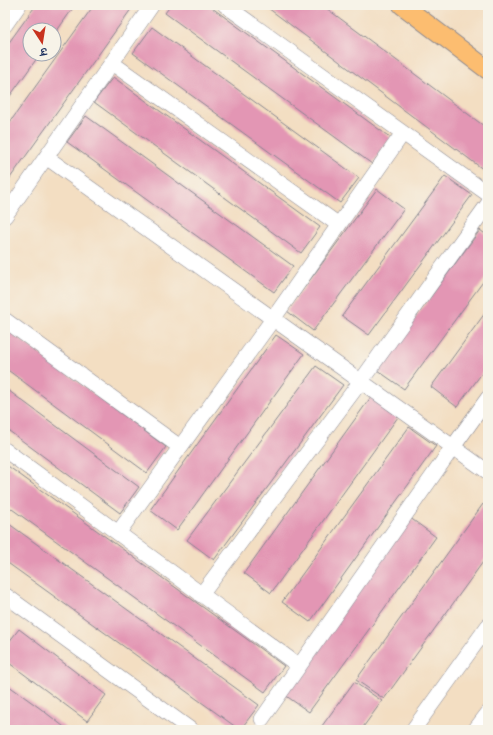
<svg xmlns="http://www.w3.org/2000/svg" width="493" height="735" font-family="Kalam,'Playpen Sans Deva',sans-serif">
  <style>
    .building { fill: #e396b4 }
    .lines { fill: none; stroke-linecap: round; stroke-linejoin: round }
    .minor-casing { stroke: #878690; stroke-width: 16 }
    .major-casing { stroke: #878690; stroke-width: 20 }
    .minor { stroke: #fff; stroke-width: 15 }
    .major { stroke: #fcbd6f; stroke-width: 18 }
  </style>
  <rect width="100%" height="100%" fill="#f7f3e8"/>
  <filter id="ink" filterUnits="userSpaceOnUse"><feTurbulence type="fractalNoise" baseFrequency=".025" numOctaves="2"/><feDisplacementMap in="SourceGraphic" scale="8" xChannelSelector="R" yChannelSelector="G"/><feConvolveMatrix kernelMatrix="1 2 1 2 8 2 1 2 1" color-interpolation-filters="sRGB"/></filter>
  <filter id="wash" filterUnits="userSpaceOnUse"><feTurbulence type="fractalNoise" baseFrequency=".012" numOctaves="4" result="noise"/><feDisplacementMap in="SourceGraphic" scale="16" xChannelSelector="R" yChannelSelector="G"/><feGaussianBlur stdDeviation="0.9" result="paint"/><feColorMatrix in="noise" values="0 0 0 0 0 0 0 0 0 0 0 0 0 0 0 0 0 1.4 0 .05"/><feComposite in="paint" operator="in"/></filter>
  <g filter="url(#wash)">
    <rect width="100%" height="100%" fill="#f3dec2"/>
    <g id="blocks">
      <path class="building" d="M 36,5 L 75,5 L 54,35 L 54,30 L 30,30 L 30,54 L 40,54 L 5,103 L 5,48 Z
        M 94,5 L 134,5 L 5,185 L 5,129 Z
        M 171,5 L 208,5 L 391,138 L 372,164 L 165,13 Z
        M 264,5 L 322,5 L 392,57 L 488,129 L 488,173 Z
        M 152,27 L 359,178 L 340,203 L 133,53 Z
        M 113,77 L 320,227 L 301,253 L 94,102 Z
        M 86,116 L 293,266 L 274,292 L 67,142 Z
        M 445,176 L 472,195 L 369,335 L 342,316 Z
        M 377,189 L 404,209 L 313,331 L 287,311 Z
        M 480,230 L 488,236 L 488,275 L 404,389 L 377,370 Z
        M 488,309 L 488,365 L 457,407 L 431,387 Z
        M 5,328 L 166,447 L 147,473 L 5,368 Z
        M 276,335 L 304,354 L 177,530 L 150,510 Z
        M 316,366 L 343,385 L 214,560 L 187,540 Z
        M 5,388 L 139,487 L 120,513 L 5,428 Z
        M 371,397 L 398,417 L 271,593 L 244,573 Z
        M 409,427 L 436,446 L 310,622 L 282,602 Z
        M 5,464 L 284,666 L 265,692 L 5,504 Z
        M 483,504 L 488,508 L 488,555 L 384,699 L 356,680 Z
        M 409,517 L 436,537 L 309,712 L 282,693 Z
        M 5,521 L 259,705 L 240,730 L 5,561 Z
        M 19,629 L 106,695 L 87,721 L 5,660 L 5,647 Z
        M 354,682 L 382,701 L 361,730 L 319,730 Z
        M 5,683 L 41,709 L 68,730 L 14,730 L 5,724 Z"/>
    </g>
  </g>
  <g filter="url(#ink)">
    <use href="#blocks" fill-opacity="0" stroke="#878690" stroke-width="1"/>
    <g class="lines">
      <defs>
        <path id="minor" d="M 225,5 L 488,194
          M 5,25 L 19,5
          M 112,63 L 339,225
          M 46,157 L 453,447 L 262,719
          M 5,216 L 152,5
          M 5,320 L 180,447
          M 488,398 L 453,447 L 488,472
          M 5,450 L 299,666
          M 118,533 L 273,319 L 403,133
          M 5,595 L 191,730
          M 201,595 L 361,381 L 488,204
          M 413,730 L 488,626
          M 475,730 L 488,713"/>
        <path id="major" d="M 402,5 L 488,70"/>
      </defs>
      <use href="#minor" class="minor-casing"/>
      <use href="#major" class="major-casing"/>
      <use href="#minor" class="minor"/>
      <use href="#major" class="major"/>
    </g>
  </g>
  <rect width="493" height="735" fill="none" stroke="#f7f3e8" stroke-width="20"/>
  <g transform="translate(42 42) rotate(168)"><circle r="19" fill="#f7f3e8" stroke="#9fa5b1"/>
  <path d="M0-3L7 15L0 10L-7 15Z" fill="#c8321e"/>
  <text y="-6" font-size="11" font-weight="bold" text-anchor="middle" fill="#1b2f5e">उ</text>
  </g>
</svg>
